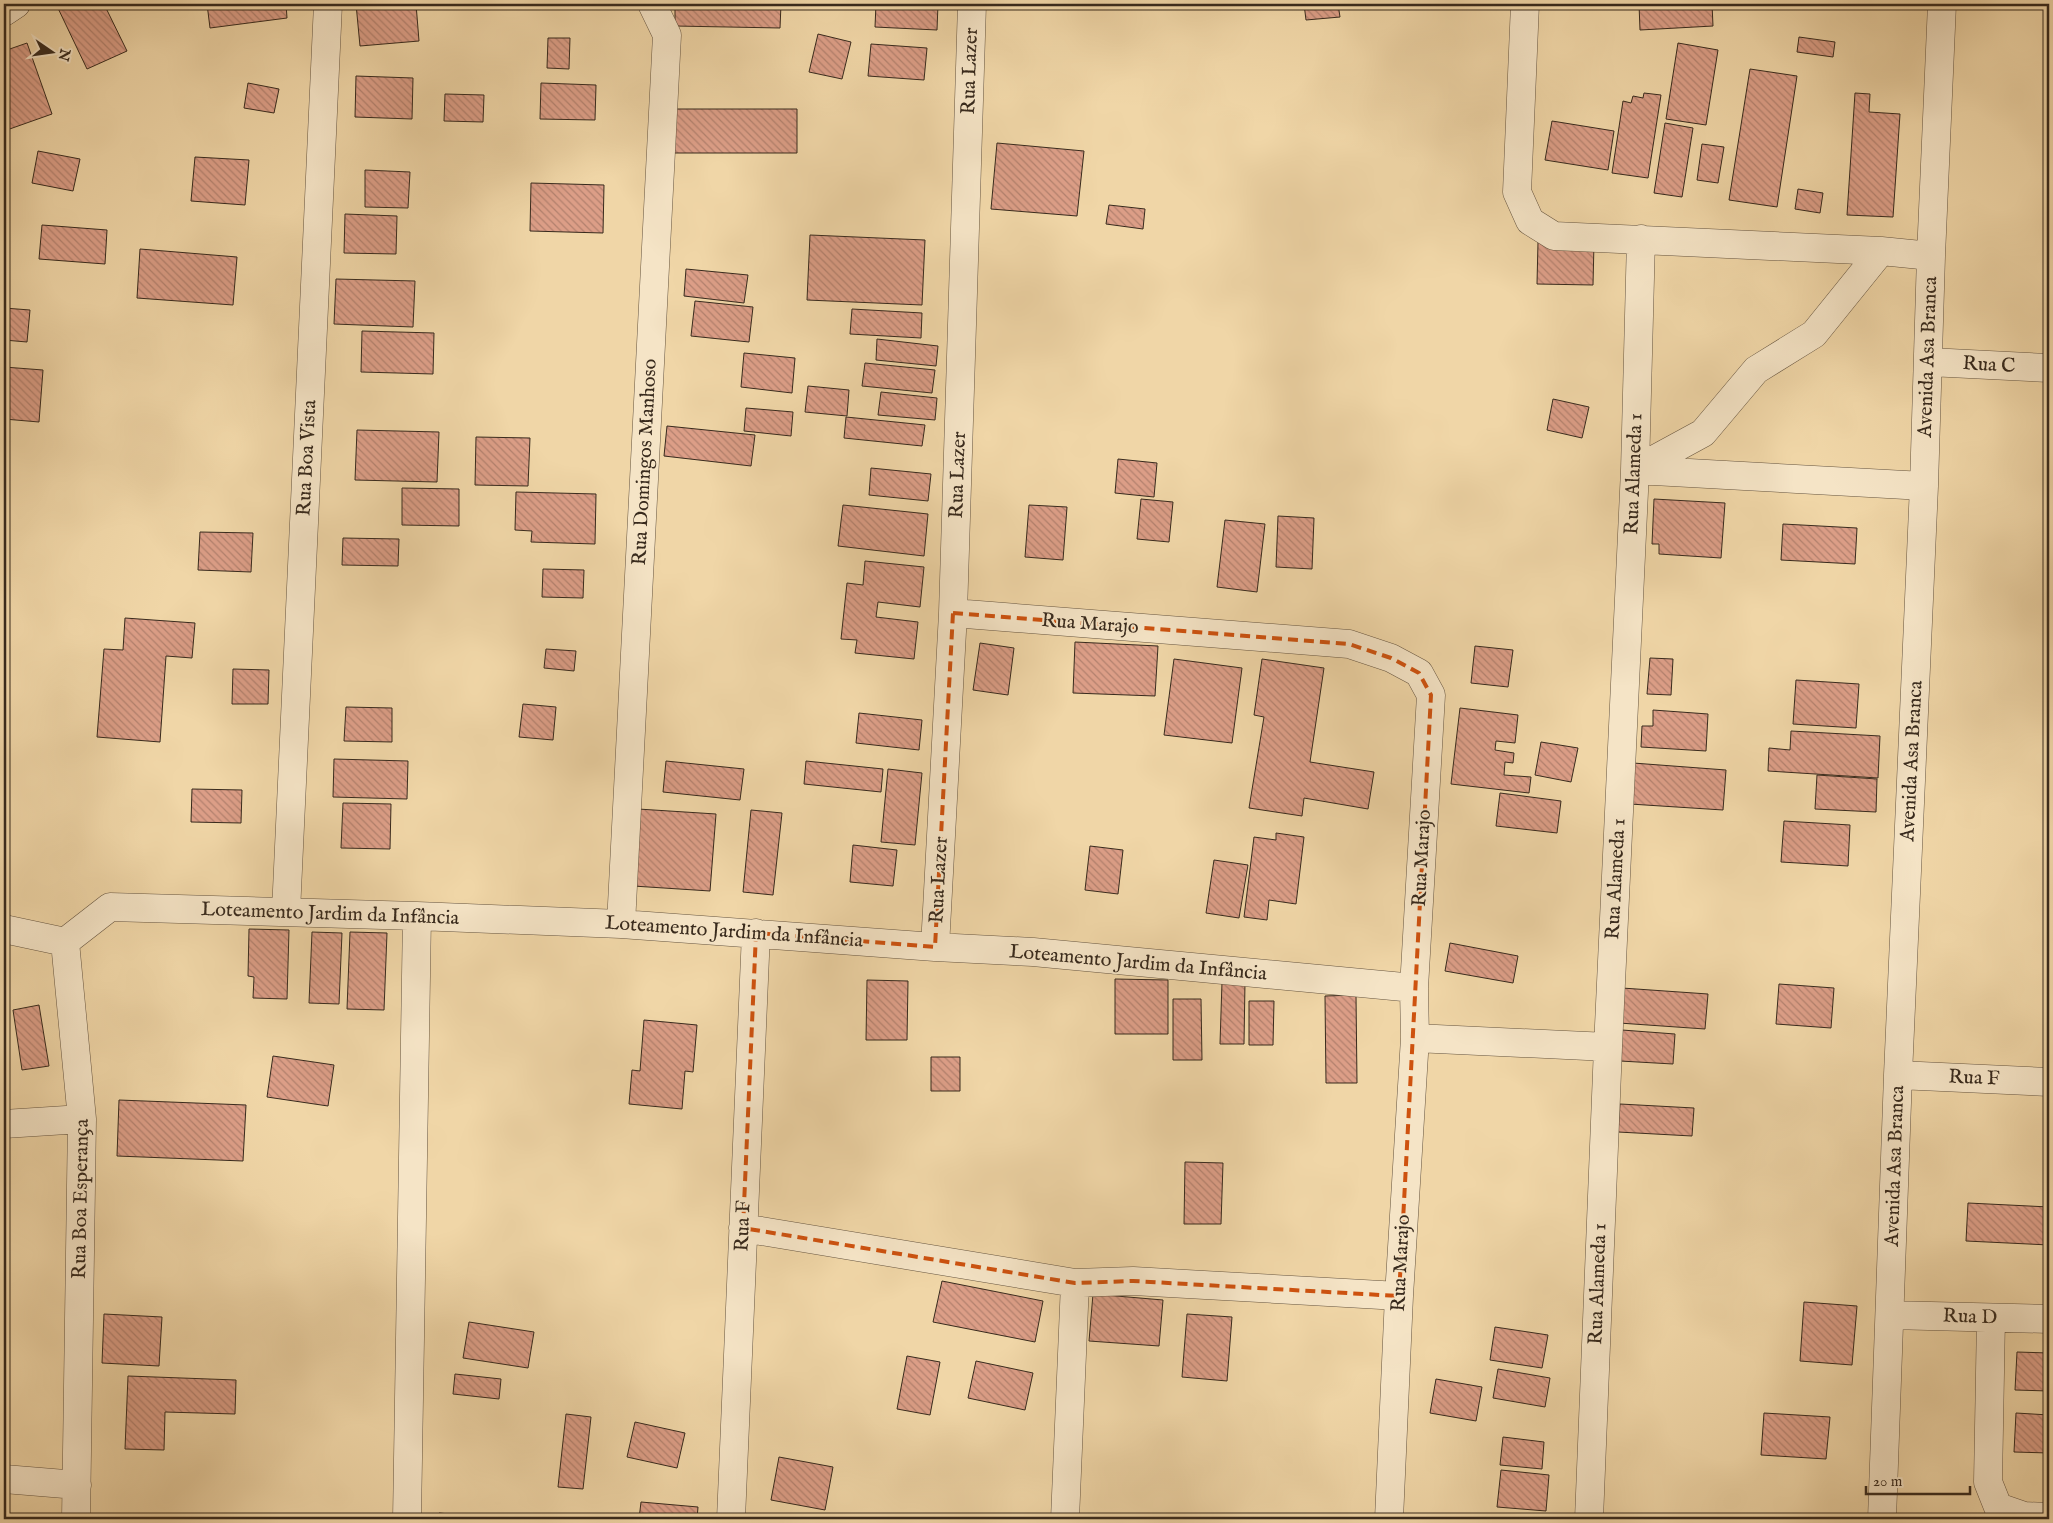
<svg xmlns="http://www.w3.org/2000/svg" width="2053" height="1523" font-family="'IM FELL English',serif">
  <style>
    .building { fill: url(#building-back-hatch); stroke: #382a1d }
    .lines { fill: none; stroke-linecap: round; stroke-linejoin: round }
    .street-casing { stroke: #665540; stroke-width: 29 }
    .secondary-casing { stroke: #382a1d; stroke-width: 29 }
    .street { stroke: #f5e4c6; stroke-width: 28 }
    .secondary { stroke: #f5e4c6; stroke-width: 28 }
    .marked { fill: none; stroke: #ce520f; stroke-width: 4; stroke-dasharray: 10 6; stroke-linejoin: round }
    .labels { text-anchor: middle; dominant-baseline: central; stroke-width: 4; stroke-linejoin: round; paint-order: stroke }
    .street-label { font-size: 20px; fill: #382a1d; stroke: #f5e4c6 }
  </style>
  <defs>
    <pattern id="building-back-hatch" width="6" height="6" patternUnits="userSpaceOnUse" patternTransform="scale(1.25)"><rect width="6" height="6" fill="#dc9e87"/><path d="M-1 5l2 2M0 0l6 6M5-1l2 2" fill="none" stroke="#b3816e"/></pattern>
  </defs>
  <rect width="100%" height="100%" fill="#f0d6a7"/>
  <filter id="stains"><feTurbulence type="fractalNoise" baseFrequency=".004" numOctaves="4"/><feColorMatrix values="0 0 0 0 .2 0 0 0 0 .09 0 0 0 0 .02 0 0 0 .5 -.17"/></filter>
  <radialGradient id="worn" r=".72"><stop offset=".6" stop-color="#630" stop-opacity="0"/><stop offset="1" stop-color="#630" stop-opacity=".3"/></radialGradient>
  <path class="building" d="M 56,4 L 104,4 L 127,51 L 87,69 Z
    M 207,4 L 286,4 L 287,18 L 210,28 Z
    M 356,4 L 416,4 L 419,41 L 360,46 Z
    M 675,4 L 781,4 L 780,28 L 675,26 Z
    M 876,4 L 938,4 L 937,30 L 875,27 Z
    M 1304,4 L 1338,4 L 1340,17 L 1306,20 Z
    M 1639,4 L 1712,4 L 1713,26 L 1640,30 Z
    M 818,34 L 851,42 L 842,79 L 809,72 Z
    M 1799,37 L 1835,42 L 1833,57 L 1797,52 Z
    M 548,38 L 570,38 L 569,69 L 547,68 Z
    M 27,43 L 52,114 L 4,131 L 4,51 Z
    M 1678,43 L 1718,50 L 1706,125 L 1666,119 Z
    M 871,44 L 927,48 L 924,80 L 868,76 Z
    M 1750,69 L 1797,76 L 1777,207 L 1729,200 Z
    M 356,76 L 413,78 L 412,119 L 355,117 Z
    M 248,83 L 279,89 L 274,113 L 244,108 Z
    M 541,83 L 596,85 L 595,120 L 540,119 Z
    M 1644,93 L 1661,95 L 1648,178 L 1612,173 L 1623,101 L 1631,103 L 1633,96 L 1643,98 Z
    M 1855,93 L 1870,94 L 1869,112 L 1900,114 L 1893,217 L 1847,215 Z
    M 445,94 L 484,95 L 483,122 L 444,121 Z
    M 673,109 L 797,109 L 797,153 L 673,153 Z
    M 1552,121 L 1614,131 L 1608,170 L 1545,160 Z
    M 1665,123 L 1693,128 L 1682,197 L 1654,193 Z
    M 997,143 L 1084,151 L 1077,216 L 991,209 Z
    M 1702,144 L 1724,147 L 1718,183 L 1697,180 Z
    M 38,151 L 80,159 L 73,191 L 32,183 Z
    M 195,157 L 249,160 L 245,205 L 191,201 Z
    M 365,170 L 410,172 L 408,208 L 365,207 Z
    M 531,183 L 604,185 L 603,233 L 530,231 Z
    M 1798,189 L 1823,193 L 1820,213 L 1795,209 Z
    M 1109,205 L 1145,209 L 1143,229 L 1106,224 Z
    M 345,214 L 397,216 L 396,254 L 344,253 Z
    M 42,225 L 107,230 L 105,264 L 39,259 Z
    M 810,235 L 925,240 L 922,305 L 807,300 Z
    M 1538,242 L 1594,243 L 1593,285 L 1537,284 Z
    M 140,249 L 237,257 L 233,305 L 137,298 Z
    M 686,269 L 748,275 L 744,303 L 684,296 Z
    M 336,279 L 415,281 L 413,327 L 334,324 Z
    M 695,301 L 753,307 L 749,342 L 691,336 Z
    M 4,308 L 30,310 L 27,342 L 4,340 Z
    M 852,309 L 922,313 L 921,338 L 850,334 Z
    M 362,331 L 434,333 L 433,374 L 361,372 Z
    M 877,339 L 938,346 L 936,366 L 876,360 Z
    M 744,353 L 795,358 L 792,393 L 741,387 Z
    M 865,363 L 935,370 L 932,393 L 862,386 Z
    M 4,367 L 43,370 L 39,422 L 4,419 Z
    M 808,386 L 849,390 L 847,416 L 805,412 Z
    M 881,392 L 937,398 L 935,420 L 878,415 Z
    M 1553,399 L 1589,407 L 1582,438 L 1547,430 Z
    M 746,408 L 793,412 L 791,436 L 744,431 Z
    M 846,417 L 925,425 L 922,446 L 844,438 Z
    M 667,426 L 755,435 L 751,466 L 664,456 Z
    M 357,430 L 439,432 L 437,482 L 355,480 Z
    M 476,437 L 530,438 L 528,486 L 475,485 Z
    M 1118,459 L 1157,463 L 1154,497 L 1115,493 Z
    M 871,468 L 931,474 L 928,501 L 869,495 Z
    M 402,488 L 459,489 L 459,526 L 402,525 Z
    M 516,492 L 596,494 L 595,544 L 531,542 L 532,531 L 515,530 Z
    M 1141,499 L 1173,502 L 1169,542 L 1137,539 Z
    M 1654,499 L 1725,503 L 1721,558 L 1659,554 L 1659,544 L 1652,544 Z
    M 843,505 L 928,514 L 924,556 L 838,546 Z
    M 1029,505 L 1067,507 L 1063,560 L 1025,557 Z
    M 1278,516 L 1314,518 L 1312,569 L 1276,567 Z
    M 1225,520 L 1265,524 L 1257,592 L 1217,587 Z
    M 1783,524 L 1857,528 L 1855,564 L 1781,560 Z
    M 200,532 L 253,533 L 251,572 L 198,570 Z
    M 343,538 L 399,539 L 398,566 L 342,565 Z
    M 865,561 L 924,567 L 920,607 L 878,602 L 876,617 L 918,622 L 914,659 L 855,653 L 857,640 L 841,639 L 847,583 L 863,585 Z
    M 543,569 L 584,570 L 583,598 L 542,597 Z
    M 125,618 L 195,623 L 192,658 L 166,656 L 160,742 L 97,737 L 104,649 L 123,650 Z
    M 1075,642 L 1158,646 L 1155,696 L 1073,693 Z
    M 980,643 L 1014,648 L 1008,695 L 973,690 Z
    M 1475,646 L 1513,650 L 1508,687 L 1471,683 Z
    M 546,649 L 576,651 L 574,671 L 544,668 Z
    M 1650,658 L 1673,659 L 1671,695 L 1647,694 Z
    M 1174,659 L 1242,668 L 1232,743 L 1164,735 Z
    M 1262,659 L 1324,668 L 1310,762 L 1374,772 L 1368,809 L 1304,798 L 1302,816 L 1249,808 L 1264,717 L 1254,715 Z
    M 233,669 L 269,670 L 268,704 L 232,704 Z
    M 1796,680 L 1859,684 L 1856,728 L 1793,724 Z
    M 523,704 L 556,707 L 553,740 L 519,737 Z
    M 346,707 L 392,708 L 392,742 L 344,741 Z
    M 1460,708 L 1518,715 L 1515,743 L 1496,741 L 1495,750 L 1514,753 L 1513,763 L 1505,762 L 1504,775 L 1531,777 L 1529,793 L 1451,784 Z
    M 1653,710 L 1708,714 L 1706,751 L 1641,747 L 1642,726 L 1653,726 Z
    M 859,713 L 922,720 L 919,750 L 856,743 Z
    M 1791,731 L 1880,736 L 1878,778 L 1768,771 L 1769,748 L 1790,750 Z
    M 1541,742 L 1578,748 L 1571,782 L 1535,775 Z
    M 334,759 L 408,761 L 407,799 L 333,797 Z
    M 666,761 L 744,769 L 740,800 L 663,792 Z
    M 806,761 L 883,769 L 881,792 L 804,784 Z
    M 1633,763 L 1726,770 L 1723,810 L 1630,804 Z
    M 888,769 L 922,773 L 915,845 L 881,842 Z
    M 1817,775 L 1877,779 L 1876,812 L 1815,809 Z
    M 192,789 L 242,790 L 241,823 L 191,822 Z
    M 1500,793 L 1561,801 L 1557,833 L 1496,826 Z
    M 343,803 L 391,804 L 390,849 L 341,848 Z
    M 638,809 L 716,814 L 710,891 L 633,886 Z
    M 751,810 L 782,813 L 773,895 L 743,892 Z
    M 1784,821 L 1850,825 L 1848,866 L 1781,862 Z
    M 1276,833 L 1304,837 L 1296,904 L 1269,900 L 1267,920 L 1244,917 L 1254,837 L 1276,840 Z
    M 853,845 L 897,850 L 893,886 L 850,882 Z
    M 1090,846 L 1123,850 L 1118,894 L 1085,890 Z
    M 1214,860 L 1248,865 L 1239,918 L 1206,913 Z
    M 249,929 L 289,930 L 287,999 L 253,998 L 254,977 L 248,976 Z
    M 312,932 L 342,933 L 339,1004 L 309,1003 Z
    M 350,932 L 387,933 L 384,1010 L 347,1009 Z
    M 1450,943 L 1518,956 L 1513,983 L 1445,971 Z
    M 1115,979 L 1168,980 L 1168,1034 L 1115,1034 Z
    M 867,980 L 908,981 L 907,1040 L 866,1040 Z
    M 1222,982 L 1245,982 L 1244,1044 L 1220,1044 Z
    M 1779,984 L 1834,988 L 1831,1028 L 1776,1024 Z
    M 1622,988 L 1708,994 L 1705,1029 L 1619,1023 Z
    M 1356,995 L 1357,1083 L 1326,1083 L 1325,996 Z
    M 1173,999 L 1201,999 L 1202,1060 L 1173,1060 Z
    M 1249,1001 L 1274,1001 L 1273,1045 L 1249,1045 Z
    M 39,1005 L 49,1066 L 22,1070 L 13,1010 Z
    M 644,1020 L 697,1025 L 693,1072 L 685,1071 L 682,1109 L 629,1104 L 632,1070 L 640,1071 Z
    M 1622,1030 L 1675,1034 L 1673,1064 L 1620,1061 Z
    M 273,1056 L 334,1065 L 328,1106 L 267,1097 Z
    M 931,1057 L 960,1057 L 960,1091 L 931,1091 Z
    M 119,1100 L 246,1105 L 243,1161 L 117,1156 Z
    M 1620,1104 L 1694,1108 L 1692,1136 L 1618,1132 Z
    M 1185,1162 L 1223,1163 L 1221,1224 L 1184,1224 Z
    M 1968,1203 L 2049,1207 L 2049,1245 L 1966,1241 Z
    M 942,1281 L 1043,1301 L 1035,1342 L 933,1322 Z
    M 1093,1294 L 1163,1300 L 1159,1346 L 1089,1341 Z
    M 1804,1302 L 1857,1306 L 1852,1365 L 1800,1361 Z
    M 104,1314 L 162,1317 L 159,1366 L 102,1363 Z
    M 1187,1314 L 1232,1317 L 1227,1381 L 1182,1377 Z
    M 469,1322 L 534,1332 L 528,1368 L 463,1358 Z
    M 1495,1327 L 1548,1335 L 1542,1368 L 1490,1360 Z
    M 2017,1352 L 2049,1353 L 2049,1391 L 2015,1390 Z
    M 907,1356 L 940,1362 L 930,1415 L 897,1409 Z
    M 976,1361 L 1033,1373 L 1025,1410 L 968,1398 Z
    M 1498,1369 L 1550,1378 L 1545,1407 L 1493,1398 Z
    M 455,1374 L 501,1379 L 499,1399 L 453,1394 Z
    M 128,1376 L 236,1380 L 235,1414 L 165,1412 L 164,1450 L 125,1449 Z
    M 1436,1379 L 1482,1387 L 1476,1421 L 1430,1413 Z
    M 1764,1413 L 1830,1417 L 1826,1459 L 1761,1455 Z
    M 2016,1413 L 2049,1415 L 2049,1453 L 2014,1452 Z
    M 566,1414 L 591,1417 L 583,1489 L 558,1487 Z
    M 635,1422 L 685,1433 L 677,1468 L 627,1457 Z
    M 1503,1437 L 1544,1442 L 1542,1469 L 1500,1465 Z
    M 779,1457 L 833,1467 L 825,1510 L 771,1500 Z
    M 1501,1470 L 1549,1475 L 1546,1511 L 1497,1507 Z
    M 641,1502 L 698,1507 L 697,1519 L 639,1519 Z
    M 439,1513 L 481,1517 L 481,1519 L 438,1519 Z"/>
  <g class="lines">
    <defs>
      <path id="street" d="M 1525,4 L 1517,192 L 1530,221 L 1554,236 L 1881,251 L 1931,256
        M 1929,362 L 2049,368
        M 1635,470 L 1703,433 L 1756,370 L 1814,334 L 1881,251
        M 1635,470 L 1924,486
        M 953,613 L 1349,644 L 1391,658 L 1419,673 L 1431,695 L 1414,988 L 1415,1038 L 1399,1296 L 1389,1519
        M 286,912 L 328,4
        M 621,924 L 667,35 L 652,4
        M 4,929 L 65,942 L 82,1119 L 76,1519
        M 65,942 L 110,907 L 417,916 L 621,924 L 935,947 L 1033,952 L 1414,988
        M 935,947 L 953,613 L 972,4
        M 1415,1038 L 1608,1047
        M 1898,1075 L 2049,1082
        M 4,1124 L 82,1119
        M 743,1228 L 1075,1283 L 1133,1281 L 1399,1296
        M 1890,1315 L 2049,1319
        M 1991,1318 L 1988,1482 L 1998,1507 L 2024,1516 L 2049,1517
        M 4,1479 L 77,1485
        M 407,1519 L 417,916
        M 731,1519 L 756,933
        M 1065,1519 L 1075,1283
        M 1589,1519 L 1608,1047 L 1635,470 L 1641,239
        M 1882,1519 L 1898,1075 L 1924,486 L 1931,256 L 1942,4"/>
      <path id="secondary" d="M 4,12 L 16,4"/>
    </defs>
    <use href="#street" class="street-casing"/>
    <use href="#secondary" class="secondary-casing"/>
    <use href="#street" class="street"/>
    <use href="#secondary" class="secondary"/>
  </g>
  <path class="marked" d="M 953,613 L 1349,644 L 1391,658 L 1419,673 L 1431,695 L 1399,1296 L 1133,1281 L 1075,1283 L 743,1228 L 756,933 L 935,947 Z"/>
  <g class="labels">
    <g class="street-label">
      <text transform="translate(970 71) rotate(-88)">Rua Lazer</text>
      <text transform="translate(1928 357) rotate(-88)">Avenida Asa Branca</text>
      <text transform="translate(1989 365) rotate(3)">Rua C</text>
      <text transform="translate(307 458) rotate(-87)">Rua Boa Vista</text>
      <text transform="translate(645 462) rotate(-87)">Rua Domingos Manhoso</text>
      <text transform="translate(1634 474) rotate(-88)">Rua Alameda 1</text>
      <text transform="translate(958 475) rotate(-88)">Rua Lazer</text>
      <text transform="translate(1090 624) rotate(4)">Rua Marajo</text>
      <text transform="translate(1912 761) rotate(-87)">Avenida Asa Branca</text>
      <text transform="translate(1422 858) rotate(-87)">Rua Marajo</text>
      <text transform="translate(1616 879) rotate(-87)">Rua Alameda 1</text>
      <text transform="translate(939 880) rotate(-87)">Rua Lazer</text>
      <text transform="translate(330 914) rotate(2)">Loteamento Jardim da Infância</text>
      <text transform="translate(734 932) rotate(4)">Loteamento Jardim da Infância</text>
      <text transform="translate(1138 963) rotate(5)">Loteamento Jardim da Infância</text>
      <text transform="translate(1974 1078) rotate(2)">Rua F</text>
      <text transform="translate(1895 1166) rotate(-88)">Avenida Asa Branca</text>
      <text transform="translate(81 1199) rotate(-89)">Rua Boa Esperança</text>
      <text transform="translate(743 1226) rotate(-88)">Rua F</text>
      <text transform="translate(1401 1263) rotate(-87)">Rua Marajo</text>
      <text transform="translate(1598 1284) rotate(-88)">Rua Alameda 1</text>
      <text transform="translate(1970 1317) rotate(2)">Rua D</text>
    </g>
  </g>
  <rect width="2053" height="1523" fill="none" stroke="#f0d6a7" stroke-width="20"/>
  <rect x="5" y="5" width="2043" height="1513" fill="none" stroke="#382a1d" stroke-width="2.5"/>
  <rect x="10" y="10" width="2033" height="1503" fill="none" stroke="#382a1d"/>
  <g transform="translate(52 52) rotate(103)" stroke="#f5e4c6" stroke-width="4" paint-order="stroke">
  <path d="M0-4L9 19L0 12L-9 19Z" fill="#382a1d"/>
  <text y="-8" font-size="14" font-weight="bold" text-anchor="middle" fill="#382a1d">N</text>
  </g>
  <path d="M1866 1486v8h104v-8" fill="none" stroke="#382a1d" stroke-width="2.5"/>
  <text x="1873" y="1486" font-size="15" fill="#382a1d" stroke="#f5e4c6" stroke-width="4" paint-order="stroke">20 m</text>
  <rect width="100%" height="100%" filter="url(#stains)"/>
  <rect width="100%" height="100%" fill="url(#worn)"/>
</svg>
